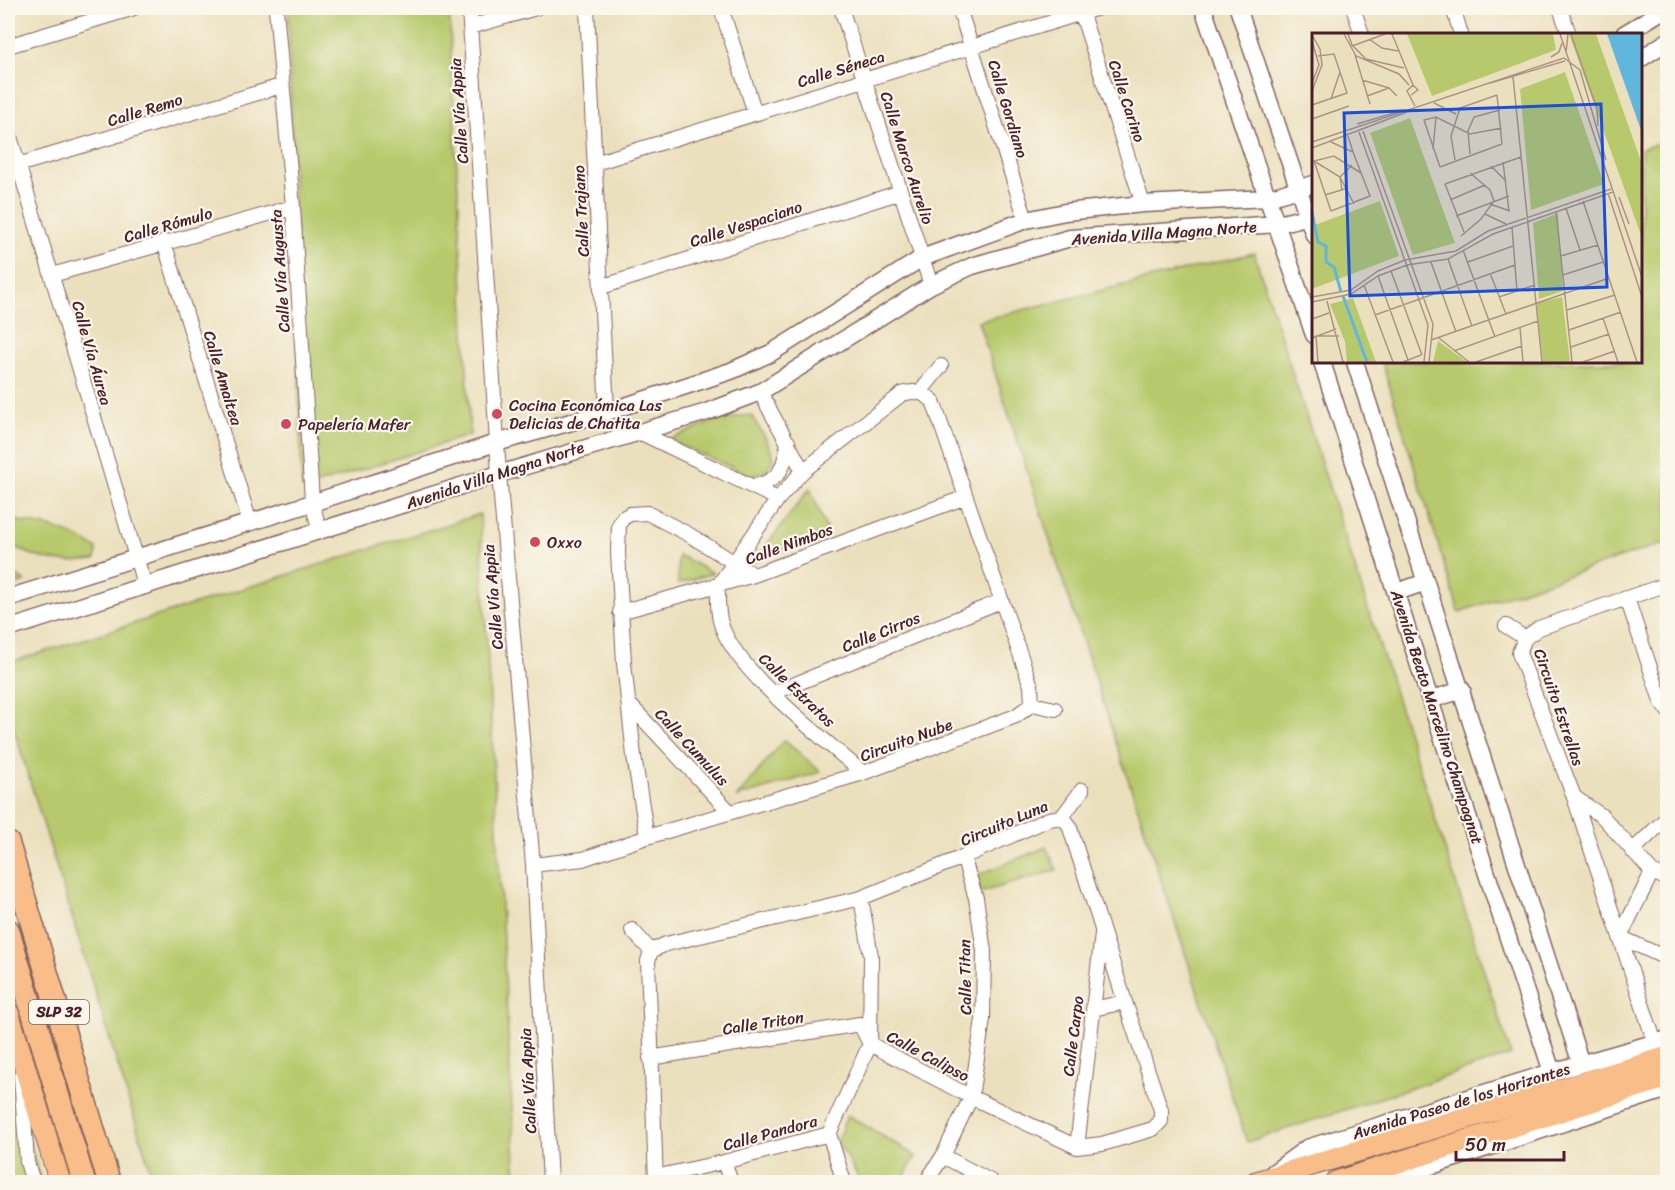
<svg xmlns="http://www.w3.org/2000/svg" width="1675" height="1190" font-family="Sriracha,sans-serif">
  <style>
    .green { fill: #b7c96c; stroke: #80744c; stroke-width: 1.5 }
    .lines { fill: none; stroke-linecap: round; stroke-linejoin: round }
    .minor-casing { stroke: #82635e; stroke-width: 16 }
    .tertiary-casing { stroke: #82635e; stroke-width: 19 }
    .primary-casing { stroke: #82635e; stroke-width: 23 }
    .trunk-casing { stroke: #82635e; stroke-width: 25 }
    .minor { stroke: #fff; stroke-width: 14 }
    .tertiary { stroke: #fff; stroke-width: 16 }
    .primary { stroke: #f8bd89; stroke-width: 21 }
    .trunk { stroke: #f8bd89; stroke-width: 22 }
    .poi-dot { fill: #d1495b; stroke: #fbf7ec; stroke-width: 2 }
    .labels { text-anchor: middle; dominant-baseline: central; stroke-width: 4.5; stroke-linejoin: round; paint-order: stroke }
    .shield { fill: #fbf7ec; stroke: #7f6065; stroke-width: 1.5 }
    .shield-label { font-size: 15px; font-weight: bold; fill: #4a1f2b }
    .street-label { font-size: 16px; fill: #4a1f2b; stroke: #fbf7ec }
    .poi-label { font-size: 16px; fill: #4a1f2b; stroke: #fbf7ec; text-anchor: start }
    .inset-river { fill: none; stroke: #60b6dc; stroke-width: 3 }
    .inset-road { fill: none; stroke: #ab9383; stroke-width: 1.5 }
    .view { fill: #1d4ed8; fill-opacity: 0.15; stroke: #1d4ed8; stroke-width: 3 }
    .inset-edge { fill: none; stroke: #4a1f2b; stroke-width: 3 }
  </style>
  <rect width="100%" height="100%" fill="#fbf7ec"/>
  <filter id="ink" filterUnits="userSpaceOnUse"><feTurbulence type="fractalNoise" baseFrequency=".0167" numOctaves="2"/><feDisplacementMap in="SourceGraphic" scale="12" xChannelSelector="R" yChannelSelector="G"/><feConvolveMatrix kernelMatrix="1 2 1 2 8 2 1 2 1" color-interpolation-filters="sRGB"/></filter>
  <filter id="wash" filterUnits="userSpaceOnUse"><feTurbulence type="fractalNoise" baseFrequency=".008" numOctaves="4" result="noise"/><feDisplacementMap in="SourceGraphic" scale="24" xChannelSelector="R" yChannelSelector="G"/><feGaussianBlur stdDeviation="1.35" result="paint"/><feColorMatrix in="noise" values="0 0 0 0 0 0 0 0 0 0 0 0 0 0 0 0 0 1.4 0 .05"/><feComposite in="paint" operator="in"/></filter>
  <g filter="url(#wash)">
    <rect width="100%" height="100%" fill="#ebe0be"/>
    <path class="green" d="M 288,8 L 449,8 L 470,435 L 302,489 Z
      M 1667,140 L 1667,542 L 1459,612 L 1382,362 L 1640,362 L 1641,149 Z
      M 1254,253 L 1511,1055 L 1247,1142 L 978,321 Z
      M 751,415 L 766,439 L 774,458 L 765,472 L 752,476 L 668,440 L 719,419 Z
      M 810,488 L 827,531 L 753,563 Z
      M 480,514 L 516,1182 L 154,1182 L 8,710 L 8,663 Z
      M 19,521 C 50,526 70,531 97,549 L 95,560 C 60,565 37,560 8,543 L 8,522 Z
      M 678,555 L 713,573 L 678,584 Z
      M 8,569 L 25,582 L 8,587 Z
      M 784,740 L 821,772 L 737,797 Z
      M 1046,847 L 1057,870 L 979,893 L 978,875 Z
      M 8,1075 L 42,1182 L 8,1182 Z
      M 847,1115 L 916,1156 L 901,1182 L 861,1182 L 837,1141 Z"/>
  </g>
  <g filter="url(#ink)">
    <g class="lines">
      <defs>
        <path id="minor" d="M 276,8 L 293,207 L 311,484 L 312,503 L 320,531
          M 469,8 L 499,474 L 533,865 L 550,1182
          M 587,8 L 607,412
          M 721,8 L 755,113
          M 841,8 L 931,285
          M 959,8 L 1026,220
          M 1080,8 L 1143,204
          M 1353,8 L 1362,34
          M 1453,8 L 1461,34
          M 1560,8 L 1569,34
          M 470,27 L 536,8
          M 8,46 L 134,8
          M 8,130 L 145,587
          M 595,163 L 1098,8
          M 18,165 L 281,86
          M 164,242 L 250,523
          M 52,275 L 293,207
          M 601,287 L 901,192
          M 760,392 L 803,471
          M 920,392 L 941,366
          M 637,431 L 778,499
          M 753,487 C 781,480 784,468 788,442
          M 1627,598 L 1661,701 L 1668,711
          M 620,612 L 754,575 L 966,497
          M 1506,626 L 1525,638
          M 773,693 L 1001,601
          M 1032,704 L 1055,709
          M 630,705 L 730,812
          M 863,773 C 824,739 739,674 722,627 C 717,614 718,600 718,586 L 778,499 L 803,471 L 902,394 C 915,390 923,392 933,401 L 1031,686 L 1032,704
          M 1574,797 L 1602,816 L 1652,872 L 1668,879
          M 1062,817 L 1082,790
          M 647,837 L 634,756 L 624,663 L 618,552 L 619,525 L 623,518 L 630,514 L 647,513 L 688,534 L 754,575
          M 1632,851 L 1668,817
          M 533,865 L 583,859 L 647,837 L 863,773 L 1016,716 L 1032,704
          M 632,930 L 651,951
          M 1620,937 L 1574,797 L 1519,653 L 1525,638 L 1539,628 L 1668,584
          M 1620,937 L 1652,872
          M 1093,1009 L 1125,1002
          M 1655,1043 L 1620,937 L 1668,959
          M 650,1058 L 860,1024 L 870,1044 L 971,1097 L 1077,1147 L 1102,1144 L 1153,1129 L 1161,1121 L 1161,1110 L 1125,1002 L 1069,825 L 1062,817
          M 21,1076 L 27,1162 L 33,1182
          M 829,1134 L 870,1044 L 871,956 L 861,898
          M 829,1134 L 844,1182
          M 1077,1147 L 1102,934
          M 943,1156 L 992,1182
          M 724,1162 L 731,1182
          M 655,1177 L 724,1162 L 829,1134
          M 656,1182 L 648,961 L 651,951 L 666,944 L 861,898 L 963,857 L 1049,819 L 1062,817
          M 926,1182 L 943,1156 L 971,1097 L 983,1019 L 984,951 L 976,898 L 963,857"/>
        <path id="tertiary" d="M 1203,8 L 1314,335
          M 1238,8 L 1314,235
          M 1624,34 L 1667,8
          M 1640,59 L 1668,41
          M 1322,362 L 1430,700 L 1552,1072
          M 1355,362 L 1581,1064
          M 1397,592 L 1426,582
          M 8,598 L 312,503 L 496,443 L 607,412 L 731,371 L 771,353 L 922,258 L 1026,220 L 1065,212 L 1143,204 L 1268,198 L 1314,184
          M 8,629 L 499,474 L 707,412 L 760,392 L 931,285 L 972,266 L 1070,238 L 1278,224 L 1314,215
          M 1430,700 L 1462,690
          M 1273,1173 L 1307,1148 L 1552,1072 L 1668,1039
          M 1382,1182 L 1668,1089"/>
        <path id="primary" d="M 8,1012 L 60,1182
          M 1256,1182 L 1668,1057
          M 1336,1182 L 1668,1077"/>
        <path id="trunk" d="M 8,843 L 109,1182
          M 8,930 L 84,1182"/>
      </defs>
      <use href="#minor" class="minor-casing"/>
      <use href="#tertiary" class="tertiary-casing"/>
      <use href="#primary" class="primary-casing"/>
      <use href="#trunk" class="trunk-casing"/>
      <use href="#minor" class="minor"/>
      <use href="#tertiary" class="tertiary"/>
      <use href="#primary" class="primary"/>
      <use href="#trunk" class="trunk"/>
    </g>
  </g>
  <g class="poi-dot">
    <circle cx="497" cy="414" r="6"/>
    <circle cx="286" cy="424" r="6"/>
    <circle cx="535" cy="542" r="6"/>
  </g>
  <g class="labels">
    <rect class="shield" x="29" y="1000" width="60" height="24" rx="4.5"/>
    <g class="shield-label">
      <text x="59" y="1012">SLP 32</text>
    </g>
    <g class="street-label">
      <text transform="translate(841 69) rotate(-17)">Calle Séneca</text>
      <text transform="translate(1127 101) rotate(72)">Calle Carino</text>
      <text transform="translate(1008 109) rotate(73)">Calle Gordiano</text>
      <text transform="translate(145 110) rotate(-17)">Calle Remo</text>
      <text transform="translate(459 111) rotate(-94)">Calle Vía Appia</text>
      <text transform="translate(907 158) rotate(72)">Calle Marco Aurelio</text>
      <text transform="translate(581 211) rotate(-93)">Calle Trajano</text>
      <text transform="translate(746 224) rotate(-18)">Calle Vespaciano</text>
      <text transform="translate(168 225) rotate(-16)">Calle Rómulo</text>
      <text transform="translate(1164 233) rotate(-4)">Avenida Villa Magna Norte</text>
      <text transform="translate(280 271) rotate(-94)">Calle Vía Augusta</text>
      <text transform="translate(92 353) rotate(74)">Calle Vía Áurea</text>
      <text transform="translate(223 378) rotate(73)">Calle Amaltea</text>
      <text transform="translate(495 475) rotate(-18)">Avenida Villa Magna Norte</text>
      <text transform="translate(789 544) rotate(-20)">Calle Nimbos</text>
      <text transform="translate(493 597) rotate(-95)">Calle Vía Appia</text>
      <text transform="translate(881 632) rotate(-22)">Calle Cirros</text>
      <text transform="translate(797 690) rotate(44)">Calle Estratos</text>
      <text transform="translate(1559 707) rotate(71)">Circuito Estrellas</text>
      <text transform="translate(1437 717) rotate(72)">Avenida Beato Marcelino Champagnat</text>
      <text transform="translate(906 740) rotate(-20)">Circuito Nube</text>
      <text transform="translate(692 747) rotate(47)">Calle Cumulus</text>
      <text transform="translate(1004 823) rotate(-23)">Circuito Luna</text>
      <text transform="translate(965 977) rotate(-91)">Calle Titan</text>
      <text transform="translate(763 1023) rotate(-9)">Calle Triton</text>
      <text transform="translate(1073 1036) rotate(-83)">Calle Carpo</text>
      <text transform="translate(928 1056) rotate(28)">Calle Calipso</text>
      <text transform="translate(528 1081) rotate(-93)">Calle Vía Appia</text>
      <text transform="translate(1461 1101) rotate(-17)">Avenida Paseo de los Horizontes</text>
      <text transform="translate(770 1133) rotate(-15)">Calle Pandora</text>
    </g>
    <g class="poi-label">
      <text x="509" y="405">Cocina Económica Las<tspan x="509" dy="18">Delicias de Chatita</tspan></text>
      <text x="298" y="424">Papelería Mafer</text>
      <text x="547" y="542">Oxxo</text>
    </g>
  </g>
  <g transform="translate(1312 33)">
    <rect width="330" height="330" fill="#ebe0be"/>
    <path d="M 95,1 L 241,1 L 244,17 L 120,63 ZM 257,1 L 284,1 L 330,131 L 330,205 ZM 253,39 L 292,151 L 219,177 L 208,56 ZM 98,85 L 143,210 L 101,222 L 58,100 ZM 68,168 L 87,223 L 0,256 L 0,193 ZM 246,180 L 251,258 L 227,266 L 221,190 ZM 250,264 L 258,329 L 231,329 L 224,270 ZM 41,265 L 64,329 L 35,329 L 33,309 L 18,271 ZM 126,308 L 155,329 L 121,329 Z" fill="#b7c96c"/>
    <path d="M 295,1 L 330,1 L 330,100 Z" fill="#60b6dc"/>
    <path class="inset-river" d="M 0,179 L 6,209 L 14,213 L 14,229 L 22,234 L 29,259M 31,263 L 55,329"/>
    <path class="inset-road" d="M 32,1 L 44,23 L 87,41 L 97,52M 36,1 L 40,12 L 54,26 L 92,35M 80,1 L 101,52M 248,1 L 330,244M 259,1 L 285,76 L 286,93M 0,2 L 8,16 L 10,32 L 0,58M 57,6 L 70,15 L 86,18M 0,8 L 7,32 L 0,50M 40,13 L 73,1M 254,20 L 256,1M 43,22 L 58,71M 239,24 L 247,19 L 250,10M 201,44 L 230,329M 50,47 L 77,55 L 85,63M 178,50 L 253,28M 99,62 L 106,57 L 101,52 L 95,58 L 103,73M 185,62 L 190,111M 55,63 L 77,55M 19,66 L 28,39M 122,70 L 144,81M 0,72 L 35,60 L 22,21 L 6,23M 162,84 L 188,77M 0,86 L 37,73M 45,91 L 92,77M 51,98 L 121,291 L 117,329M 47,99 L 116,292 L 112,329M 0,109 L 252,25 L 268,37 L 294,127M 19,109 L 41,119 L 36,103M 0,115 L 95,79M 121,116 L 124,84M 41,119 L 58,163 L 19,178 L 2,128 L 22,123 L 49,140M 158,121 L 156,98 L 162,84M 143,127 L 139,103 L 148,75 L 185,62M 2,128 L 28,144 L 42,171M 191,129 L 197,178M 179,133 L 194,148M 128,134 L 112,87 L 124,84 L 158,101 L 190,95M 128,134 L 190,111M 133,151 L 209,124M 133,151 L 152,199M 30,157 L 28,144 L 40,132M 296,160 L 330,264M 13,162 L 36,155M 307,164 L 317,191M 138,167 L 173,152M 271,168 L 325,329M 178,171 L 198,178M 254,175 L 268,217M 244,178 L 260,329M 173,181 L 194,191M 144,183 L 197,163M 200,194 L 205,258M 149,203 L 169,186 L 182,168 L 178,157 L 158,140M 151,217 L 183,304M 249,223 L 286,212M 136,226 L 160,293M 119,229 L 144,299M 156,229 L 201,213M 79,238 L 110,322M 178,240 L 194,281M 251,242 L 291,229M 66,243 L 96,327M 52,252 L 81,329M 0,264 L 39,257 L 66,238 L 93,227 L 144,218 L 176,198 L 299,156M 187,264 L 223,252M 15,268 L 31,329M 0,269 L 39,261 L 66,243 L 95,232 L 136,226 L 181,201 L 301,159M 255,277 L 303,262M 63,282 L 203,232M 291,285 L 306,329M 0,286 L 17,280M 208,295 L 211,329M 257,297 L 309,279M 0,305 L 24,296M 127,305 L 157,329M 119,307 L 297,245M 259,314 L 297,301M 142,318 L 226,288M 6,329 L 4,303 L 27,303M 91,329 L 109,322M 164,329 L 210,313M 271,329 L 303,318"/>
    <path class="view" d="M 289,71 L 295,254 L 38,263 L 32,80 Z"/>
    <rect width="330" height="330" class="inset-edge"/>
  </g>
  <rect width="1675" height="1190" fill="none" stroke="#fbf7ec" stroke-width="30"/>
  <path d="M1456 1151v9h108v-9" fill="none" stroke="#4a1f2b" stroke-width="3"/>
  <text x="1465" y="1151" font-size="18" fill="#4a1f2b" stroke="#fbf7ec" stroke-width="4.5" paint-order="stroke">50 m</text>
</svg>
